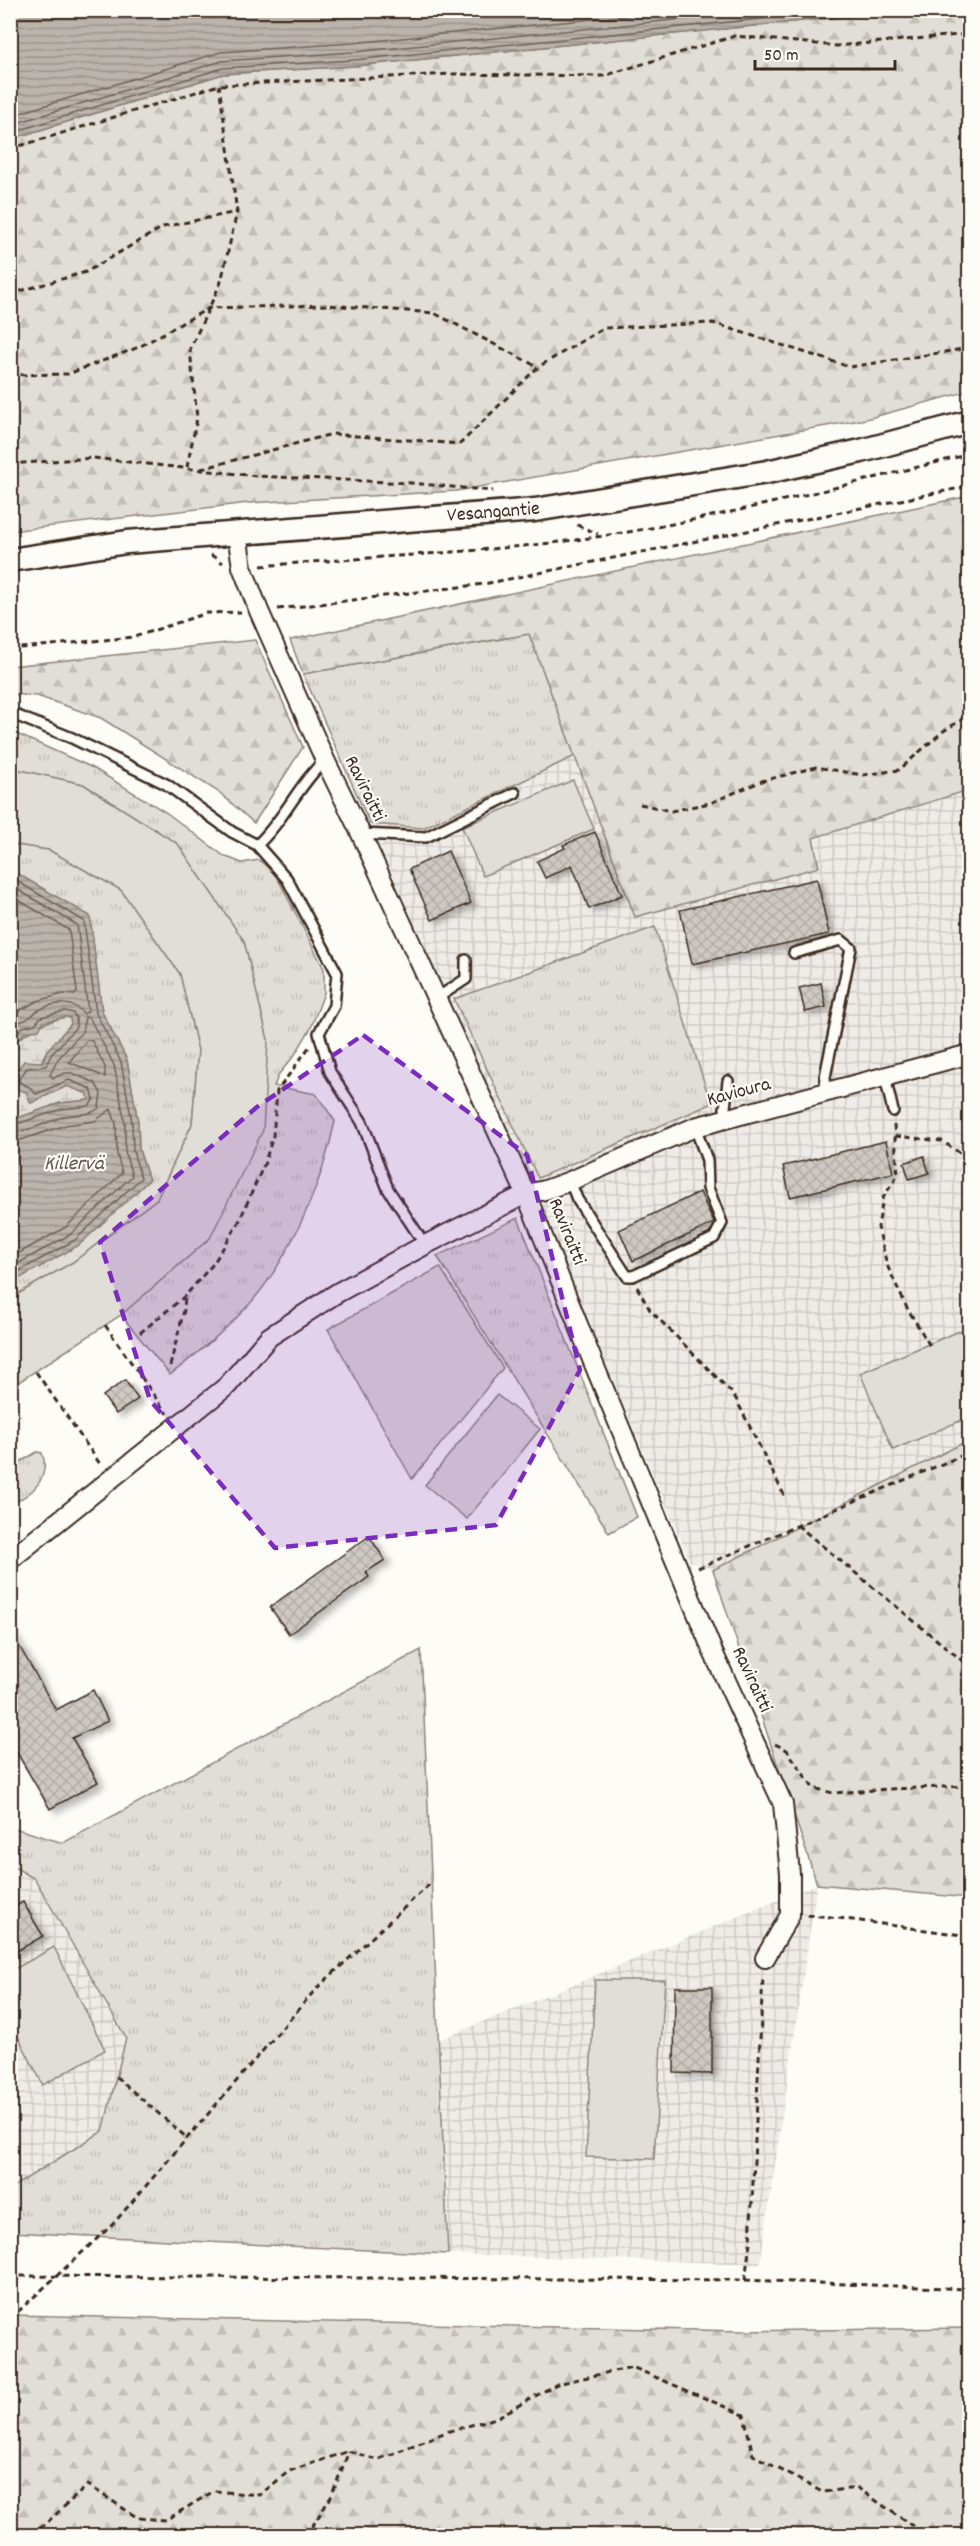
<svg xmlns="http://www.w3.org/2000/svg" width="980" height="2546" font-family="Dekko,sans-serif">
  <style>
    .industrial { fill: url(#industrial-grid) }
    .grass { fill: url(#grass-tufts); stroke: #8e847a; stroke-width: 1.5 }
    .forest { fill: url(#forest-firs); stroke: #8e847a; stroke-width: 1.5 }
    .wetland { fill: url(#wetland-marsh); stroke: #8e847a; stroke-width: 1.5 }
    .pitch { fill: #e1ded7; stroke: #8e847a; stroke-width: 1.5 }
    .water { fill: url(#water-rules); stroke: #887d74; stroke-width: 1.5 }
    .lines { fill: none; stroke-linecap: round; stroke-linejoin: round }
    .shore { stroke: #6e6157; stroke-width: 1.5 }
    .building { fill: url(#building-cross-hatch); stroke: #3b2a1e; stroke-width: 1.5; filter: url(#shadow) }
    .service-casing { stroke: #3b2a1e; stroke-width: 14 }
    .minor-casing { stroke: #3b2a1e; stroke-width: 22 }
    .tertiary-casing { stroke: #3b2a1e; stroke-width: 27 }
    .path { stroke: #3b2a1e; stroke-width: 3; stroke-dasharray: 6 4.5; stroke-linecap: butt }
    .service { stroke: #fdfcf7; stroke-width: 9 }
    .minor { stroke: #fdfcf7; stroke-width: 18 }
    .tertiary { stroke: #fdfcf7; stroke-width: 22 }
    .marked { fill: #7b2cbf; fill-opacity: 0.2; stroke: #7b2cbf; stroke-width: 4.5; stroke-dasharray: 12 8; stroke-linejoin: round }
    .labels { text-anchor: middle; dominant-baseline: central; stroke-width: 4.5; stroke-linejoin: round; paint-order: stroke }
    .street-label { font-size: 20px; fill: #3b2a1e; stroke: #fdfcf7 }
    .water-label { font-size: 21px; font-style: italic; fill: #615349; stroke: #fdfcf7 }
  </style>
  <defs>
    <pattern id="industrial-grid" width="8" height="8" patternUnits="userSpaceOnUse" patternTransform="scale(1.5)"><rect width="8" height="8" fill="#efece7"/><path d="M0 4h8M4 0v8" fill="none" stroke="#cecbc6"/></pattern>
    <pattern id="grass-tufts" width="24" height="20" patternUnits="userSpaceOnUse" patternTransform="scale(1.5)"><rect width="24" height="20" fill="#e1ded7"/><path d="M3 7l-1-3M5 7V3M7 7l1-3M15 17l-1-3M17 17v-4M19 17l1-3" fill="none" stroke="#c2bfb8"/></pattern>
    <pattern id="forest-firs" width="22" height="20" patternUnits="userSpaceOnUse" patternTransform="scale(1.5)"><rect width="22" height="20" fill="#e1ded7"/><path d="M5 1l3.5 6h-7zM16 11l3.5 6h-7z" fill="#c2bfb8"/></pattern>
    <pattern id="wetland-marsh" width="20" height="14" patternUnits="userSpaceOnUse" patternTransform="scale(1.5)"><rect width="20" height="14" fill="#e1ded7"/><path d="M1 5h8M5 5V1M11 12h8M15 12V8" fill="none" stroke="#c2bfb8"/></pattern>
    <pattern id="water-rules" width="6" height="5" patternUnits="userSpaceOnUse" patternTransform="scale(1.5)"><rect width="6" height="5" fill="#bbb4ad"/><path d="M0 2.5h6" fill="none" stroke="#99938c"/></pattern>
    <pattern id="building-cross-hatch" width="8" height="8" patternUnits="userSpaceOnUse" patternTransform="scale(1.5)"><rect width="8" height="8" fill="#cdc8c2"/><path d="M0 0l8 8M0 8l8-8" fill="none" stroke="#b1aca6"/></pattern>
    <filter id="shadow"><feDropShadow dx="6" dy="4" stdDeviation="3" flood-color="#0004"/></filter>
  </defs>
  <rect width="100%" height="100%" fill="#fdfcf7"/>
  <filter id="ink" filterUnits="userSpaceOnUse"><feTurbulence type="fractalNoise" baseFrequency=".0167" numOctaves="2"/><feDisplacementMap in="SourceGraphic" scale="12" xChannelSelector="R" yChannelSelector="G"/><feConvolveMatrix kernelMatrix="1 2 1 2 8 2 1 2 1" color-interpolation-filters="sRGB"/></filter>
  <g filter="url(#ink)">
    <path class="industrial" d="M 575,756 L 635,917 L 819,866 L 813,839 L 969,790 L 969,1440 L 713,1570 L 690,1562 L 522,1164 L 370,824 L 423,828 Z
      M 11,1865 L 35,1879 L 126,2037 L 103,2131 L 11,2188 Z
      M 817,1884 L 760,2264 L 448,2254 L 439,2040 Z"/>
    <path class="grass" d="M 529,634 L 575,756 L 423,828 L 370,824 L 303,674 Z
      M 11,734 L 17,734 L 93,768 L 167,813 L 224,856 L 242,863 L 259,860 L 276,875 L 324,969 L 324,993 L 311,1028 L 294,1056 L 279,1074 L 274,1086 L 316,1094 L 335,1121 C 323,1180 293,1252 254,1299 C 230,1327 199,1352 170,1375 L 121,1315 L 210,1238 L 268,1040 L 244,941 L 178,844 L 83,784 L 11,768 Z
      M 11,844 L 49,850 L 121,890 L 180,974 L 198,1050 L 192,1124 L 157,1199 L 73,1262 L 11,1298 L 11,1283 L 79,1245 L 149,1180 L 139,1150 L 138,1122 L 127,1060 L 102,1012 L 90,917 L 11,870 Z
      M 655,927 L 711,1104 L 538,1178 L 454,999 Z
      M 518,1218 L 637,1517 L 609,1533 L 437,1256 Z
      M 37,1452 L 42,1453 C 51,1477 32,1496 11,1503 L 11,1467 Z
      M 421,1650 L 448,2254 L 11,2232 L 11,2188 L 103,2131 L 126,2038 L 35,1879 L 11,1865 L 11,1827 L 63,1843 Z"/>
    <path class="forest" d="M 969,11 L 969,391 L 866,419 L 456,491 L 248,503 L 11,531 L 11,139 L 223,74 L 355,66 L 872,14 Z
      M 969,496 L 969,790 L 813,838 L 819,867 L 635,917 L 529,634 L 303,674 L 290,640 Z
      M 255,640 L 303,747 L 254,823 L 220,793 L 101,718 L 37,696 L 11,694 L 11,666 Z
      M 969,1440 L 969,1898 L 817,1884 L 713,1570 Z
      M 11,2315 L 742,2331 L 969,2328 L 969,2535 L 11,2535 Z"/>
    <path class="wetland" d="M 66,1017 L 70,1018 L 71,1024 L 46,1052 L 26,1091 L 31,1103 L 67,1086 L 88,1094 L 89,1100 L 60,1103 L 15,1119 L 11,1114 L 10,1045 C 34,1029 37,1024 66,1017 Z"/>
    <path class="pitch" d="M 11,768 L 83,784 L 178,844 L 244,941 L 268,1040 L 263,1130 L 210,1238 L 121,1315 L 11,1387 L 11,1298 L 73,1262 L 157,1199 L 192,1124 L 198,1050 L 180,974 L 121,890 L 49,850 L 11,844 Z
      M 573,780 L 594,829 L 483,876 L 462,827 Z
      M 440,1267 L 503,1368 L 412,1479 L 328,1329 Z
      M 969,1327 L 969,1417 L 893,1450 L 860,1373 Z
      M 497,1395 L 540,1429 L 467,1519 L 425,1485 Z
      M 54,1947 L 105,2050 L 43,2085 L 11,2023 L 11,1971 Z
      M 595,1980 L 665,1980 L 654,2159 L 586,2157 Z"/>
    <path class="water" d="M 11,10 L 959,10 L 959,11 L 872,14 L 355,66 L 223,74 L 11,139 Z
      M 11,870 L 90,916 L 102,1012 L 127,1060 L 138,1122 L 139,1150 L 149,1180 L 79,1245 L 11,1283 L 11,1114 L 15,1119 L 60,1103 L 89,1100 L 88,1094 L 67,1086 L 31,1103 L 26,1092 L 14,1088 L 11,1078 L 24,1061 L 43,1062 L 46,1052 L 71,1024 L 70,1018 L 66,1017 L 43,1022 L 39,1030 L 26,1032 L 11,1045 Z"/>
    <g class="lines">
      <path class="shore" d="M 10,116 L 221,52 L 353,43 L 683,10
        M 10,125 L 222,61 L 354,52 L 773,10
        M 10,133 L 223,68 L 354,60 L 849,10
        M 10,877 L 84,921 L 96,1013 L 121,1062 L 132,1122 L 133,1151 L 141,1178 L 75,1240 L 10,1276
        M 10,885 L 77,925 L 88,1011 L 84,1014 C 73,1000 53,1002 37,1011 C 34,1012 33,1016 30,1017 C 22,1023 21,1018 10,1029
        M 10,895 L 69,930 L 77,992 L 75,995 L 63,994 L 37,1001 L 10,1016
        M 10,1038 L 23,1027 L 35,1024 L 41,1017 L 65,1011 L 73,1013 L 76,1018 L 76,1027 L 51,1055 L 46,1066 L 27,1068 L 18,1081 L 29,1087 L 36,1094 L 69,1080 L 91,1089 L 94,1099 L 89,1106 L 62,1109 L 17,1124 L 10,1122
        M 87,1040 L 92,1041 L 105,1067 L 105,1077 L 69,1062 Z
        M 10,1131 C 27,1134 46,1122 62,1117 C 74,1113 89,1117 99,1108 L 101,1093 L 95,1083 L 72,1073 L 65,1073 L 53,1078 L 50,1075 L 58,1059 L 82,1032 L 85,1017 L 89,1017 L 114,1065 L 125,1123 L 125,1152 L 132,1176 L 71,1234 L 10,1268
        M 10,1140 L 21,1140 L 66,1125 L 95,1121 L 111,1109 L 116,1124 L 117,1154 L 122,1173 L 66,1227 L 10,1258"/>
    </g>
    <path class="building" d="M 595,832 L 622,895 L 589,909 L 572,865 L 545,878 L 537,861 L 565,848 L 563,845 Z
      M 448,851 L 471,903 L 432,920 L 409,869 Z
      M 817,879 L 829,934 L 692,964 L 680,910 Z
      M 821,983 L 826,1007 L 805,1012 L 799,988 Z
      M 886,1141 L 893,1173 L 790,1197 L 783,1166 Z
      M 924,1156 L 929,1173 L 909,1179 L 904,1163 Z
      M 700,1192 L 714,1223 L 633,1261 L 619,1230 Z
      M 125,1380 L 138,1399 L 116,1414 L 103,1396 Z
      M 369,1536 L 385,1560 L 366,1572 L 369,1577 L 289,1634 L 270,1607 Z
      M 10,1630 L 56,1710 L 93,1690 L 108,1721 L 72,1738 L 98,1782 L 50,1809 L 10,1741 Z
      M 23,1902 L 43,1936 L 10,1955 L 10,1909 Z
      M 675,1987 L 712,1987 L 712,2074 L 674,2073 Z"/>
    <g class="lines">
      <defs>
        <path id="service" d="M 10,715 L 15,715 L 72,738 L 166,784 L 232,832 L 257,845 L 287,879 L 337,973 L 334,1006 L 319,1033 L 330,1072 L 362,1122 L 388,1189 L 425,1245
          M 361,834 L 426,837 L 515,793
          M 257,845 C 284,820 298,785 325,760
          M 794,953 L 841,940 L 851,948 L 825,1077 L 826,1094
          M 437,998 L 466,979 L 466,960
          M 885,1077 L 893,1111
          M 726,1118 L 725,1108 L 728,1081
          M 570,1181 L 577,1199 L 627,1276 L 633,1276 L 714,1238 L 722,1223 L 708,1188 L 707,1160 L 695,1127"/>
        <path id="minor" d="M 237,534 L 242,567 L 259,611 L 325,760 L 361,834 L 526,1194 L 593,1362 L 713,1652 L 783,1804 L 790,1874 L 790,1915 L 765,1958
          M 10,1560 L 227,1386 L 269,1337 L 337,1293 L 425,1245 L 526,1194 L 545,1190 L 570,1181 L 695,1127 L 970,1054"/>
        <g id="tertiary">
          <path id="s1" d="M 10,560 L 127,542 L 535,510 L 767,472 L 861,451 L 970,422"/>
        </g>
      </defs>
      <use href="#service" class="service-casing"/>
      <use href="#minor" class="minor-casing"/>
      <use href="#tertiary" class="tertiary-casing"/>
      <path class="path" d="M 10,149 L 219,85 L 451,74 L 603,76 L 735,36 L 837,46 L 970,34
        M 10,294 L 86,272 L 163,227 L 237,212
        M 10,375 L 68,374 L 139,347 L 209,308 L 328,305 L 434,313 L 538,367
        M 10,464 L 93,458 L 256,476 L 411,483 L 493,491
        M 187,467 L 197,418 L 190,349 L 221,282 L 237,212 L 219,85
        M 201,469 L 332,434 L 460,444 L 538,367 L 604,328 L 713,323 L 850,367 L 970,348
        M 577,525 L 598,534
        M 211,555 L 223,563
        M 261,566 C 354,558 449,554 542,544 C 687,528 828,489 970,454
        M 278,609 L 484,584 L 970,486
        M 10,649 L 134,637 L 207,613 L 241,612
        M 640,804 L 671,811 L 710,803 L 762,781 L 816,767 L 863,775 L 899,770 L 942,732 L 970,714
        M 894,1125 L 898,1175 L 883,1198 L 878,1227 L 887,1265 L 906,1306 L 930,1346
        M 895,1136 L 942,1141 L 970,1160
        M 637,1287 L 650,1310 L 734,1395 L 786,1499
        M 105,1325 L 167,1414
        M 140,1333 L 185,1296 L 213,1264 L 238,1224 L 265,1162 L 273,1136 L 277,1091 L 310,1046
        M 170,1366 L 184,1310 L 185,1296
        M 36,1372 L 100,1464
        M 797,1525 L 970,1667
        M 698,1568 L 970,1452
        M 775,1744 L 787,1750 L 813,1788 L 833,1793 L 889,1789 L 970,1786
        M 807,1915 L 831,1917 L 970,1936
        M 116,2077 L 187,2138
        M 10,2276 L 745,2280 L 970,2289
        M 745,2280 L 750,2243 L 763,1977
        M 10,2319 L 113,2224 L 316,1989 L 432,1882
        M 10,2526 L 28,2536
        M 32,2536 L 88,2485 L 138,2518 L 166,2520 L 214,2491 L 260,2495 L 289,2471 L 349,2451 L 377,2460 L 446,2432 L 496,2418 L 557,2384 L 632,2367 L 744,2415 L 753,2455 L 822,2492 L 858,2488 L 927,2536
        M 306,2536 L 331,2497 L 349,2451
        M 958,2536 L 970,2532"/>
      <use href="#service" class="service"/>
      <use href="#minor" class="minor"/>
      <use href="#tertiary" class="tertiary"/>
    </g>
  </g>
  <path class="marked" d="M 363,1035 L 527,1155 L 580,1370 L 496,1525 L 275,1548 L 150,1400 L 100,1242 L 257,1107 Z"/>
  <g class="labels">
    <g class="street-label">
      <text stroke="none"><textPath href="#s1" startOffset="486">Vesangantie</textPath></text>
      <text transform="translate(364 789) rotate(64)">Raviraitti</text>
      <text transform="translate(739 1093) rotate(-15)">Kavioura</text>
      <text transform="translate(566 1232) rotate(68)">Raviraitti</text>
      <text transform="translate(751 1680) rotate(65)">Raviraitti</text>
    </g>
    <g class="water-label">
      <text x="74" y="1165">Killervä</text>
    </g>
  </g>
  <rect width="980" height="2546" fill="none" stroke="#fdfcf7" stroke-width="36"/>
  <rect x="18" y="18" width="944" height="2510" fill="none" stroke="#3b2a1e" stroke-width="2" filter="url(#ink)"/>
  <path d="M755 60v9h140v-9" fill="none" stroke="#3b2a1e" stroke-width="3"/>
  <text x="764" y="60" font-size="18" fill="#3b2a1e" stroke="#fdfcf7" stroke-width="4.5" paint-order="stroke">50 m</text>
</svg>
